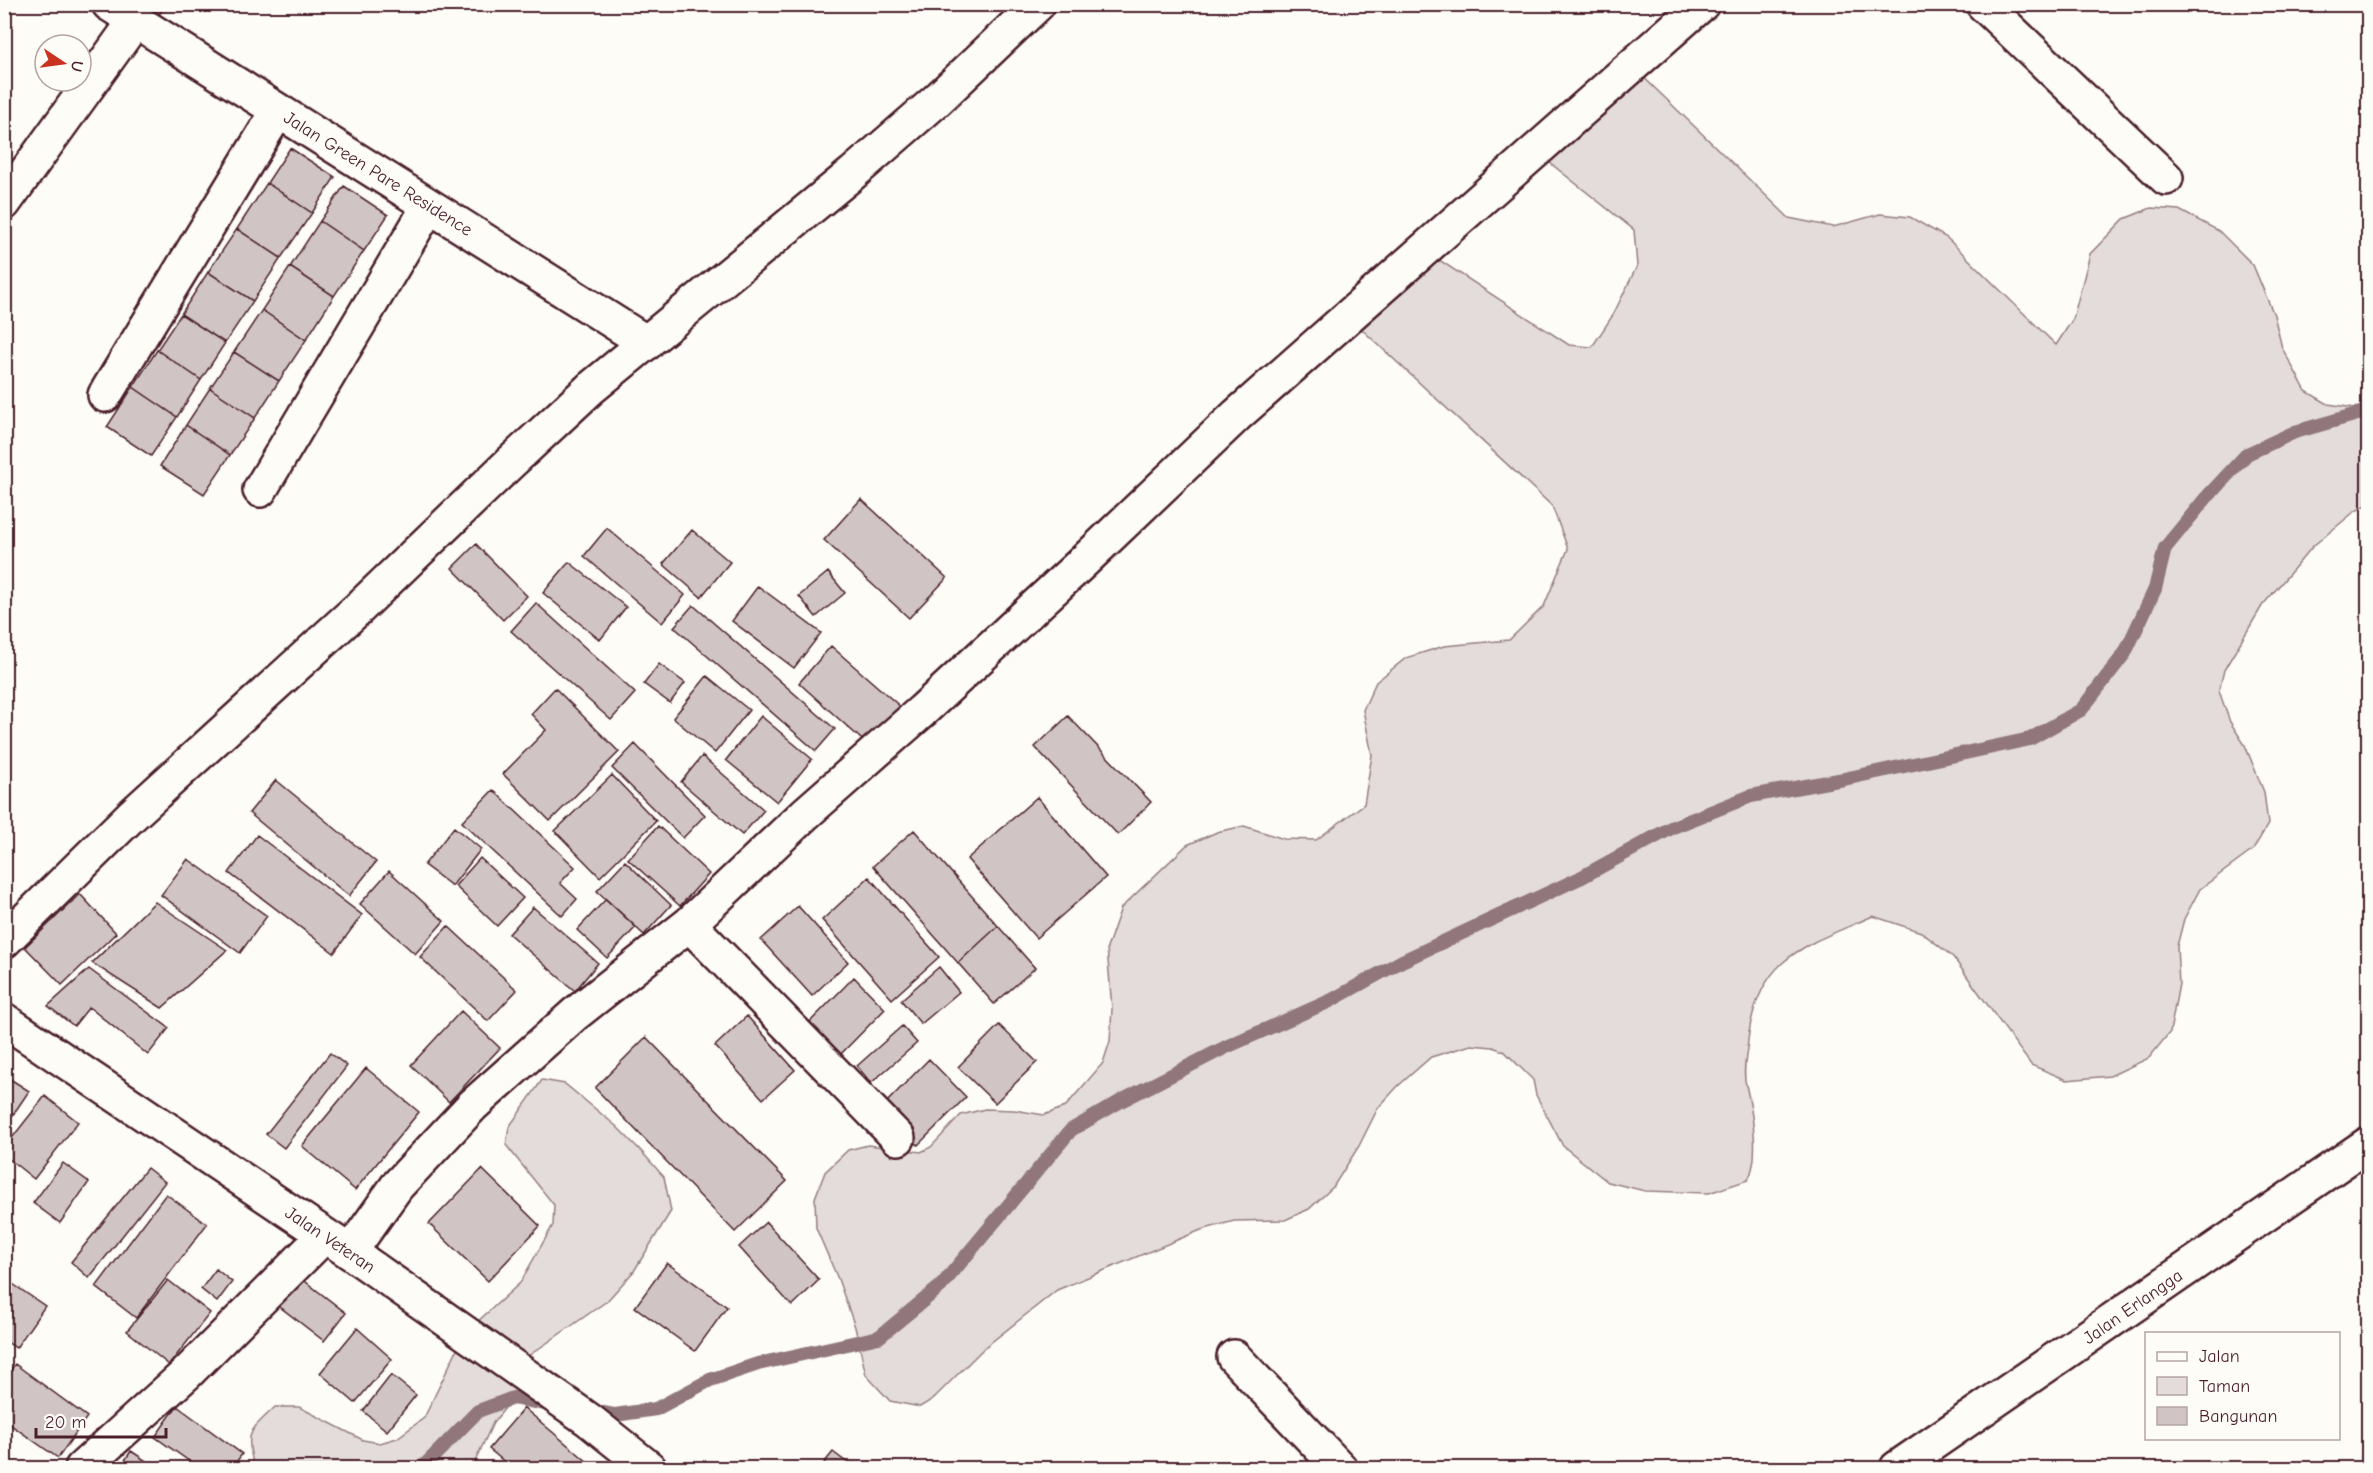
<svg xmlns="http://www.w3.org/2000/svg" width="2373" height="1473" font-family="'Comic Neue',sans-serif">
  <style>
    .green { fill: #e3dcda; stroke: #967e82; stroke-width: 1.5 }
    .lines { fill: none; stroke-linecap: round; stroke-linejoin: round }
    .stream { stroke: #91777b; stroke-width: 14 }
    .building { fill: #d0c5c4; stroke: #4a1f2b; stroke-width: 1.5 }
    .minor-casing { stroke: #4a1f2b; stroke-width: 38 }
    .major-casing { stroke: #4a1f2b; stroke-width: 38 }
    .minor { stroke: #fdfcf7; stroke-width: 33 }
    .major { stroke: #fdfcf7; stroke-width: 33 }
    .labels { text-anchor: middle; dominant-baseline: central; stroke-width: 4.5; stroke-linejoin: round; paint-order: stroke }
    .street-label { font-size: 18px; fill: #4a1f2b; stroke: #fdfcf7 }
  </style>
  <rect width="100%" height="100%" fill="#fdfcf7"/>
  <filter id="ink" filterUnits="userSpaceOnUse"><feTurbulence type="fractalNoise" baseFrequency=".0167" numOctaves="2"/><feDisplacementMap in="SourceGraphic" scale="12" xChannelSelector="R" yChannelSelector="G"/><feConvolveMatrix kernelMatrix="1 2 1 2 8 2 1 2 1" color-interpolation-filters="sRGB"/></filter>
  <g filter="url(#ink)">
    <path class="green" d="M 1632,66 L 1789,218 L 1833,227 L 1880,214 L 1910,217 L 1947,238 L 2056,345 L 2073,319 L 2090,254 L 2124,219 L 2151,208 L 2179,210 L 2219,231 L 2253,265 L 2274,315 L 2282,348 L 2306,391 L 2328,404 L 2368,410 L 2368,504 L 2354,512 L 2313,546 L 2262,606 L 2224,670 L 2219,691 L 2230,722 L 2245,745 L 2264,792 L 2268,824 L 2253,850 L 2200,889 L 2184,919 L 2177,946 L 2179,984 L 2170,1032 L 2149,1058 L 2110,1076 L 2067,1080 L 2031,1065 L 1953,957 L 1921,932 L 1873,916 C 1805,946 1758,956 1748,1040 C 1747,1054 1742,1071 1746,1085 C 1752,1111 1761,1156 1748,1180 L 1709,1193 L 1645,1191 L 1608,1182 L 1563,1146 L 1536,1095 L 1533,1080 L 1505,1052 L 1493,1047 L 1471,1045 L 1431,1057 L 1398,1086 L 1378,1108 L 1359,1146 L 1333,1187 L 1309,1209 L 1285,1220 L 1234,1221 L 1201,1230 L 1057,1290 L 984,1348 L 933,1399 L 920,1407 L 890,1401 L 866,1375 L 855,1327 L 838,1279 L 816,1228 L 815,1198 L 825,1172 L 848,1150 L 868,1145 L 921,1152 L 931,1147 L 961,1115 L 985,1109 L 1014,1110 L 1044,1115 L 1065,1107 L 1103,1063 L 1110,1041 L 1112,1009 L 1107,948 L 1121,908 L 1187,845 L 1217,832 L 1244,826 L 1284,839 L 1316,840 L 1364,804 L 1372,755 L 1363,710 L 1376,682 L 1406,658 L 1444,646 L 1509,640 L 1544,606 L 1568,549 L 1552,506 L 1356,324 L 1424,250 L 1569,345 L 1592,347 L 1613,315 L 1637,266 L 1634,230 L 1535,151 Z
      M 542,1080 L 565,1084 L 616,1126 L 641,1151 L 664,1177 L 671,1211 L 634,1271 L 607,1301 L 514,1366 L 546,1390 L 513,1398 L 493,1423 L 472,1468 L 254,1468 C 246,1431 247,1434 275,1407 L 299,1407 L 363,1440 L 380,1443 L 397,1438 L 424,1418 L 465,1333 L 520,1283 L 553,1225 L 554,1205 L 506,1145 L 509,1127 Z"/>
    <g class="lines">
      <path class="stream" d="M 589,1410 L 615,1415 L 656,1409 L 710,1380 L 758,1364 L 879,1337 L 941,1286 L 1071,1130 L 1121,1101 L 1226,1047 L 1330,1001 L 1402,961 L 1580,878 L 1673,827 L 1751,796 L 1844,779 L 2030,739 L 2081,710 L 2125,653 L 2155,589 L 2165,548 L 2206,498 L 2247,454 L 2295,432 L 2368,411
        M 422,1468 L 478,1411 L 513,1398 L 552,1405"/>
    </g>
    <path class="building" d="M 124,4 L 166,4 L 153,24 Z
      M 290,148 L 335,177 L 312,213 L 267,183 Z
      M 267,183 L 312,213 L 281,258 L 237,229 Z
      M 344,186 L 388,215 L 364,251 L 320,221 Z
      M 320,221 L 364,251 L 334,296 L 290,267 Z
      M 237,229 L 281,258 L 253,301 L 208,272 Z
      M 290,267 L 334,296 L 306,340 L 262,310 Z
      M 208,272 L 253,301 L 225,343 L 181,314 Z
      M 262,310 L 306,340 L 279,381 L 234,352 Z
      M 181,314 L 225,343 L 201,380 L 157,350 Z
      M 157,350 L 201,380 L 177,417 L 133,387 Z
      M 234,352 L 279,381 L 255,418 L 210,388 Z
      M 133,387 L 177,417 L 151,456 L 107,427 Z
      M 210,388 L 255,418 L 230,455 L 186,425 Z
      M 186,425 L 230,455 L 204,494 L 160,466 Z
      M 861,499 L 947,578 L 909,618 L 824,540 Z
      M 607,528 L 685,595 L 662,623 L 584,556 Z
      M 692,530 L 730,562 L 701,597 L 663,564 Z
      M 476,544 L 527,596 L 503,620 L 452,568 Z
      M 569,562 L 626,607 L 600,640 L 543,593 Z
      M 828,572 L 845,593 L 816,617 L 799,596 Z
      M 758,586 L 821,633 L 794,668 L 732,621 Z
      M 536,603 L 635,693 L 611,720 L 511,631 Z
      M 693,605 L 835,729 L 816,751 L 674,627 Z
      M 831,646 L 903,709 L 870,747 L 799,683 Z
      M 659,664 L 685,683 L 670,703 L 644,684 Z
      M 707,676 L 749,710 L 715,753 L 673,718 Z
      M 555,688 L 619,752 L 550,821 L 503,774 L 546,730 L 531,714 Z
      M 761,716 L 812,759 L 777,802 L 726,760 Z
      M 1068,716 L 1151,802 L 1118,835 L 1035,747 Z
      M 635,744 L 705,815 L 683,838 L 612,768 Z
      M 702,756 L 764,810 L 742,835 L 681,782 Z
      M 612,775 L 656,821 L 600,877 L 555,831 Z
      M 276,780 L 376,862 L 349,896 L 249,813 Z
      M 493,790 L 575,867 L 560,883 L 577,899 L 562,916 L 462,822 Z
      M 1037,797 L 1106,877 L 1036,938 L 967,859 Z
      M 658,826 L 709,874 L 680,906 L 628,859 Z
      M 454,827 L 481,849 L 452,886 L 424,865 Z
      M 914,830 L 998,926 L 958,963 L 873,866 Z
      M 257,835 L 362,915 L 334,953 L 229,873 Z
      M 480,858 L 523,898 L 497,926 L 455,886 Z
      M 188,859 L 267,916 L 240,953 L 161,895 Z
      M 625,861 L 671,905 L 644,935 L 597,891 Z
      M 389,871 L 444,921 L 415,954 L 360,904 Z
      M 869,877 L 939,957 L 892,999 L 822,920 Z
      M 80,894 L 116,933 L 62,985 L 25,947 Z
      M 606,899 L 636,927 L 607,958 L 577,930 Z
      M 155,902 L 227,950 L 162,1008 L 92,963 Z
      M 798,906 L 848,962 L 812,996 L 761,940 Z
      M 533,907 L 598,963 L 575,991 L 509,934 Z
      M 448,926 L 517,990 L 488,1021 L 420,957 Z
      M 998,926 L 1035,968 L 994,1004 L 958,963 Z
      M 939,967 L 959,992 L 921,1024 L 901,1000 Z
      M 89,969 L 169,1028 L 148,1055 L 89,1007 L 74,1026 L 48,1006 Z
      M 854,977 L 885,1009 L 838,1057 L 806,1026 Z
      M 461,1011 L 500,1048 L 449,1102 L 411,1065 Z
      M 747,1016 L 795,1070 L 763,1099 L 715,1046 Z
      M 999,1025 L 1037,1062 L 995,1103 L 958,1067 Z
      M 902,1026 L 917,1043 L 871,1083 L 857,1066 Z
      M 646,1037 L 787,1181 L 735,1232 L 595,1088 Z
      M 330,1053 L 347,1066 L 284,1148 L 266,1134 Z
      M 929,1059 L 966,1097 L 918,1145 L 881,1108 Z
      M 366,1068 L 419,1112 L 355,1190 L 302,1146 Z
      M 4,1075 L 29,1091 L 4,1128 Z
      M 45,1096 L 78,1122 L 34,1179 L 4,1155 L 4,1148 Z
      M 63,1163 L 89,1182 L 60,1223 L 33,1203 Z
      M 147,1168 L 165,1182 L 89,1278 L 71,1262 Z
      M 482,1169 L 540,1226 L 488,1281 L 429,1224 Z
      M 166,1194 L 207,1224 L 136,1318 L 96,1287 Z
      M 766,1222 L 819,1280 L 792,1306 L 739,1247 Z
      M 667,1263 L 727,1307 L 695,1351 L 635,1307 Z
      M 216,1269 L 232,1282 L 217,1302 L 201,1289 Z
      M 293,1272 L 346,1313 L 324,1341 L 271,1300 Z
      M 4,1278 L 45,1306 L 16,1348 L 4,1340 Z
      M 168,1280 L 210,1313 L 169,1365 L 127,1331 Z
      M 357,1328 L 392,1359 L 355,1403 L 320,1373 Z
      M 15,1364 L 87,1417 L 58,1458 L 4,1420 L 4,1379 Z
      M 391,1375 L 416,1395 L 387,1431 L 363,1411 Z
      M 177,1406 L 242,1454 L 232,1468 L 199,1468 L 155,1437 Z
      M 524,1408 L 595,1468 L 512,1468 L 489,1449 Z
      M 131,1451 L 157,1468 L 120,1468 Z
      M 833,1452 L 854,1468 L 820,1468 Z"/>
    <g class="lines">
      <defs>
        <path id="minor" d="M 109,4 L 647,343
          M 1983,4 L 2166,178
          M 4,203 L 135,21
          M 105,395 L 278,111
          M 260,490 L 429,206
          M 689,924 L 898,1138
          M 4,941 L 131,816 L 359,608 L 510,463 L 591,388 L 853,173 L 937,100 L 1038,4
          M 350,1252 L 397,1186 L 473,1105 L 575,1014 L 689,924 L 805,814 L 922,711 L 1083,562 L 1237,415 L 1702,4
          M 1234,1357 L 1340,1468
          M 82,1468 L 186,1374 L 324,1236
          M 1897,1468 L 2368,1144"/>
        <path id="major" d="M 4,1020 L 350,1252 L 589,1420 L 649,1468"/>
      </defs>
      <use href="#minor" class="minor-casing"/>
      <use href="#major" class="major-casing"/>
      <use href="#minor" class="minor"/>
      <use href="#major" class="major"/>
    </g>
  </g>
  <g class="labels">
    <g class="street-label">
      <text transform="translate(378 174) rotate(32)">Jalan Green Pare Residence</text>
      <text transform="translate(330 1240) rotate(34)">Jalan Veteran</text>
      <text transform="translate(2133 1307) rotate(-35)">Jalan Erlangga</text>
    </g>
  </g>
  <rect width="2373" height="1473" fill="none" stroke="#fdfcf7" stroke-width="24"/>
  <rect x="12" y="12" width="2349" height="1449" fill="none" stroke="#4a1f2b" stroke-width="2" filter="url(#ink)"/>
  <rect x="2145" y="1332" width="195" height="108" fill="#fdfcf7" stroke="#b5a4a5" stroke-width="1.5"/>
  <rect x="2157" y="1352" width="30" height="9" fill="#fdfcf7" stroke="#b5a4a5" stroke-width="1.5"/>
  <text x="2199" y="1362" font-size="18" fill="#4a1f2b">Jalan</text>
  <rect x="2157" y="1377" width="30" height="18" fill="#e3dcda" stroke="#b5a4a5" stroke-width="1.5"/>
  <text x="2199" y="1392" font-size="18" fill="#4a1f2b">Taman</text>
  <rect x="2157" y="1407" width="30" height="18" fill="#d0c5c4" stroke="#b5a4a5" stroke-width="1.5"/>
  <text x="2199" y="1422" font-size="18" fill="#4a1f2b">Bangunan</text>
  <g transform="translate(63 63) rotate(103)"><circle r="28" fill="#fdfcf7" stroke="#b5a4a5" stroke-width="1.5"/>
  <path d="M0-4.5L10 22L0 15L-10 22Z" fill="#c8321e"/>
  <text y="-9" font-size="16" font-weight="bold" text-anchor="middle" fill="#4a1f2b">U</text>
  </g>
  <path d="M36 1428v9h130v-9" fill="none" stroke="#4a1f2b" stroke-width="3"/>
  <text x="45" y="1428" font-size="18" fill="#4a1f2b" stroke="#fdfcf7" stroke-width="4.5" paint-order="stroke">20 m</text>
</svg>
